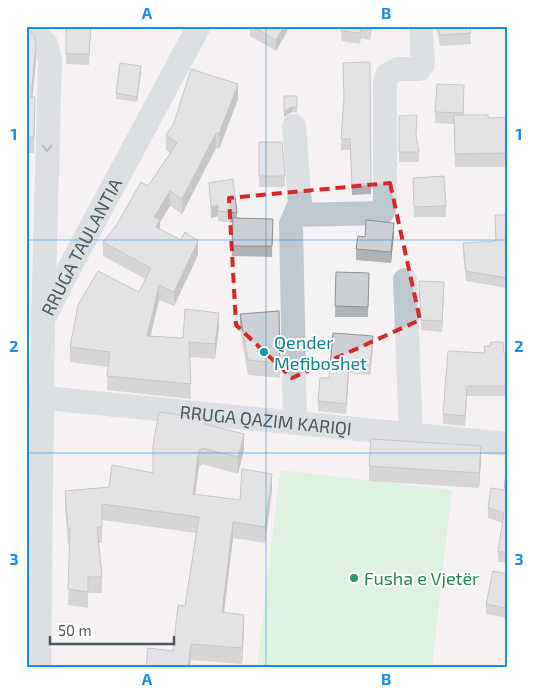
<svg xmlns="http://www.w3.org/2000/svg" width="533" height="693" font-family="'Exo 2',sans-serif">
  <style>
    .green { fill: #c2f1ce }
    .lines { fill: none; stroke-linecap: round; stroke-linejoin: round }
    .minor { stroke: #bdc9cf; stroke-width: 24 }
    .wall { fill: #afb3b7 }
    .shaded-wall { fill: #8f9295 }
    .building { fill: #ccd0d5; stroke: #8f9295 }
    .oneway { stroke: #6c7a82 }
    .marked { fill: none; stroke: #d62828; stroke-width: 4; stroke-dasharray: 10 6; stroke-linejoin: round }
    .grid { fill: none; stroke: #188ee9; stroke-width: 1; stroke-opacity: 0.55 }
    .culture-dot { fill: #0f9aa8; stroke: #fff; stroke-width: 2 }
    .leisure-dot { fill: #2e9e5b; stroke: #fff; stroke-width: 2 }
    .labels { text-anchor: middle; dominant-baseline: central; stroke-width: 4; stroke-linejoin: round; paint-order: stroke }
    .street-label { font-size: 18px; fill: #495861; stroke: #fff }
    .culture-label { font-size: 18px; fill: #0d838f; stroke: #fff; text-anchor: start }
    .leisure-label { font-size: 18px; fill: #27864d; stroke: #fff; text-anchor: start }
    .neatline { fill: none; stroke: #188ee9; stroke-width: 2 }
    .grid-label { font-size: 16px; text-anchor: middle; font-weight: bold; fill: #188ee9 }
  </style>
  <rect width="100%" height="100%" fill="#f5f2f3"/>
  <path class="green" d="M 280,470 L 452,490 L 432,667 L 257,667 Z"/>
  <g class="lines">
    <g class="minor">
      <path d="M 27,26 L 46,44 L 50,61 L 43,320 L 39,667"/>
      <path d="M 294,126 L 300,204 L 291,224 L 295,423"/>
      <path d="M 295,215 L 382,213 L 385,207 L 385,83 L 387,75 L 398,69 L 419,69 L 423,64 L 421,26"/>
      <path d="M 405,280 L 411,435"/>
      <path id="s1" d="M 46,314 L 74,259 L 199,26"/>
      <path id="s2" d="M 26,396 L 507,444"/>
    </g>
  </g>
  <path class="wall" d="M 66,26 L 91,26 L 89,65 L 66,64 Z
    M 250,26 L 290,26 L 276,51 L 250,36 Z
    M 342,26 L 372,26 L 370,40 L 361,38 L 360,44 L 341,41 Z
    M 436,26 L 470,26 L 471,44 L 440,46 Z
    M 26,28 L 36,60 L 32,97 L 35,114 L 34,153 L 26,153 Z
    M 370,62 L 371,194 L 352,195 L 350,150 L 341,150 L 341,139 L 344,102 L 343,63 Z
    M 141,72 L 137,102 L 116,99 L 116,93 Z
    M 464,85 L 464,115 L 488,118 L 507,117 L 507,167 L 455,167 L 454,124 L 435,123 L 435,112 Z
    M 284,96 L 297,96 L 297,113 L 292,112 L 284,117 Z
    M 238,99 L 219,149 L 216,148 L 182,214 L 170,206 L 160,222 L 160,229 L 198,255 L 174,306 L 159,300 L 150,336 L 183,338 L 219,327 L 215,359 L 190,357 L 191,399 L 107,390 L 108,367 L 70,362 L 70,347 L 139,292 L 145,279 L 103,256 L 103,242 L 148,186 L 170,153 L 166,150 L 166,135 Z
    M 399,116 L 416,137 L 419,152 L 419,162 L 399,162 Z
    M 259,142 L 285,176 L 285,187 L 259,187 Z
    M 413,178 L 446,206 L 446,217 L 414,217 Z
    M 209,183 L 237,213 L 237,218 L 273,219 L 272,257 L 232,256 L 232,223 L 218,221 L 218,216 L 211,218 Z
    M 507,215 L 507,288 L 466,281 L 463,253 L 463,243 L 495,241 Z
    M 394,233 L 391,263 L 356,260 L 356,249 L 365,237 Z
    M 336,272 L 369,273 L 368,317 L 335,317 Z
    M 419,281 L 444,292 L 442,332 L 421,330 Z
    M 279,311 L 280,378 L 248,375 L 240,330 L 240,314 Z
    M 333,333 L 373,347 L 370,375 L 349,373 L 346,414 L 318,411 L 318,401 L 329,378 Z
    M 484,346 L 504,354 L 507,354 L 507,396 L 467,396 L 465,426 L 443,424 L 443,414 L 484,353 Z
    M 206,424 L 244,450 L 238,474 L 202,464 L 201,466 L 199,466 L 195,494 L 240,500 L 272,490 L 265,543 L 233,538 L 224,612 L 244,631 L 242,664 L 191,660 L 190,667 L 146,667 L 173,651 L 185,606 L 196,533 L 102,520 L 102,543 L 99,543 L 102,577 L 102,593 L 88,593 L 88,608 L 68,605 L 70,544 L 68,545 L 65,507 L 65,491 L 109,487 L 153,473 Z
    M 481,461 L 479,488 L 369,481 L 369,466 Z
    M 507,471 L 507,562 L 498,562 L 498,552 L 503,523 L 488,518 L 488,508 L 504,490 Z
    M 507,574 L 507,618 L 486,614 L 486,604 Z"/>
  <path class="shaded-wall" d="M 284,26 L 290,26 L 276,51 L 276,40 Z
    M 370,26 L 372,26 L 370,40 Z
    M 36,44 L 36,60 L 31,113 L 31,97 Z
    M 141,66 L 141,72 L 137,102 L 137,97 Z
    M 238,84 L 238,99 L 219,149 L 219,134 Z
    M 292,107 L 292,112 L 284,117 L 284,111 Z
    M 216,133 L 216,148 L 182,214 L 182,199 Z
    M 170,191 L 170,206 L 160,222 L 160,235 L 156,242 L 154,217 Z
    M 218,205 L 218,216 L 211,218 L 211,207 Z
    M 394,223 L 394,233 L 391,263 L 391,252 Z
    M 198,241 L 198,255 L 174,306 L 174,292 Z
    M 444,282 L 444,292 L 442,332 L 442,321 Z
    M 159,285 L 159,300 L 147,351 L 147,336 Z
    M 219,313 L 219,327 L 215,359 L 215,344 Z
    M 373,336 L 373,347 L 370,375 L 370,365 Z
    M 349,363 L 349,373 L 346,414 L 346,404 Z
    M 467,386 L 467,396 L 465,426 L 465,416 Z
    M 244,434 L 244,450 L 238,474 L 238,457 Z
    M 481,446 L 481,461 L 479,488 L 479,473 Z
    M 199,449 L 199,466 L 193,510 L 193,494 Z
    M 272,474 L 272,490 L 265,543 L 265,527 Z
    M 233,522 L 233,538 L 222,628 L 222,612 Z
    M 244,615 L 244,631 L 242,664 L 242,648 Z
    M 191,644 L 190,667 L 188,667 Z"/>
  <path class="building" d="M 66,26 L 91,26 L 89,54 L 66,54 Z
    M 252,26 L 284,26 L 276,40 Z
    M 342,26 L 370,26 L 370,29 L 361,28 L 360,33 L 341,31 Z
    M 438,26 L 470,26 L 471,33 L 440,35 Z
    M 26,28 L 34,35 L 36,44 L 31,97 L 35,97 L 34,137 L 26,137 Z
    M 370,62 L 371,183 L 352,184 L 350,139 L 341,139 L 344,98 L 343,63 Z
    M 120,63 L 141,66 L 137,97 L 116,93 Z
    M 191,69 L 238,84 L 219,134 L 216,133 L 182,199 L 170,191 L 154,217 L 160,220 L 156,227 L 181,240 L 185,232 L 198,241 L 174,292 L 159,285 L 147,336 L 183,338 L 185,309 L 219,313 L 215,344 L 189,342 L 191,384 L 107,376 L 110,352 L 70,347 L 78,305 L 98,271 L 139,292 L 151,268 L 103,242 L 116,226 L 141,182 L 148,186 L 177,143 L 166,135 L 174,123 Z
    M 437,84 L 464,85 L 463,113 L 435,112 Z
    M 284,96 L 297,96 L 297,108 L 292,107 L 284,111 Z
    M 417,115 L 416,135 L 419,152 L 399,152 L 399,116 Z
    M 454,115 L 488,115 L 488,118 L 507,117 L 507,153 L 455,154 Z
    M 259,142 L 282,142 L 285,176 L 259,176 Z
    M 444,176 L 446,206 L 414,207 L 413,178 Z
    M 233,179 L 237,213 L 218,211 L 218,205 L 211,207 L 209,183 Z
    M 495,215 L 507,215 L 507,278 L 466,271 L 463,243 L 496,241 Z
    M 233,218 L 273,219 L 272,246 L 232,246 Z
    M 366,220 L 394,223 L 391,252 L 356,249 L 358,236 L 365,237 Z
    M 336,272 L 369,273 L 368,307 L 335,306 Z
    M 419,281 L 444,282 L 442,321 L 421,320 Z
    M 279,311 L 280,363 L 248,360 L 240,314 Z
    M 333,333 L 373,336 L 370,365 L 349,363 L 346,404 L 318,401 L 320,378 L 329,378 Z
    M 491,342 L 503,342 L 504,354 L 507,354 L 507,386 L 467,386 L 465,416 L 443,414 L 448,351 L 485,353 L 484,346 L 490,346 Z
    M 159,412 L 206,419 L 205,424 L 244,434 L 238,457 L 202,448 L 201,450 L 199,449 L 193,494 L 240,500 L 242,469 L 272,474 L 265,527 L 233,522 L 222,612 L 244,615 L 242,648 L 191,644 L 188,667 L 146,667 L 148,648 L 173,651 L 178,605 L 185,606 L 199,517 L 102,504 L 102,527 L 97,527 L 102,577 L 88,577 L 88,592 L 68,589 L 70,528 L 68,528 L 65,491 L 109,487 L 112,465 L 153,473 L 153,445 Z
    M 371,439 L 481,446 L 479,473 L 369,466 Z
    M 506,471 L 507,471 L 507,552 L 498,552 L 504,513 L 488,508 L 491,488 L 504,490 Z
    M 493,571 L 507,574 L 507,608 L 486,604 Z
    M 26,654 L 29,660 L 28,667 L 26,667 Z"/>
  <defs><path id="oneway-chevron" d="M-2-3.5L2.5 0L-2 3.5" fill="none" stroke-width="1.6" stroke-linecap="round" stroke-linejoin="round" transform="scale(1.25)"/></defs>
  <use class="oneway" href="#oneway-chevron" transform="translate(47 148) rotate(91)"/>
  <path d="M0 0H533V693H0ZM 390,183 L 420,320 L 292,378 L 236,325 L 229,198 Z" fill="#f5f2f3" fill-opacity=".55" fill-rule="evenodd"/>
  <path class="marked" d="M 390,183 L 420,320 L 292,378 L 236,325 L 229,198 Z"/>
  <path class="grid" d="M 266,26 L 266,667M 26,240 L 507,240M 26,453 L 507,453"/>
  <circle class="culture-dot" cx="264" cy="352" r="5"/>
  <circle class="leisure-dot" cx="354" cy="578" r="5"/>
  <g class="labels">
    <g class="street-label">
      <text stroke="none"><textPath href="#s1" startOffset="76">RRUGA TAULANTIA</textPath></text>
      <text stroke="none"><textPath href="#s2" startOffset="241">RRUGA QAZIM KARIQI</textPath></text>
    </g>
    <g class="culture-label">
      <text x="274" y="342">Qender<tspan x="274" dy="21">Mefiboshet</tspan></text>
    </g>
    <g class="leisure-label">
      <text x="364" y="578">Fusha e Vjetër</text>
    </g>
  </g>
  <rect width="533" height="693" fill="none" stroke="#ffffff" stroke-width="55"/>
  <path d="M50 636v8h124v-8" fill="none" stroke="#495861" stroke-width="2.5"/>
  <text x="58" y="636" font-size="15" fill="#495861" stroke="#ffffff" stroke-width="4" paint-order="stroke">50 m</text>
  <rect x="28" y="28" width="478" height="638" class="neatline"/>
  <g class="grid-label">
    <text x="147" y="19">A</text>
    <text x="386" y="19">B</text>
    <text x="14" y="140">1</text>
    <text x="519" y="140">1</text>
    <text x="14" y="352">2</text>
    <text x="519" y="352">2</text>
    <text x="14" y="565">3</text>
    <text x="519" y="565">3</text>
    <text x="147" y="685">A</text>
    <text x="386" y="685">B</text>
  </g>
</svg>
